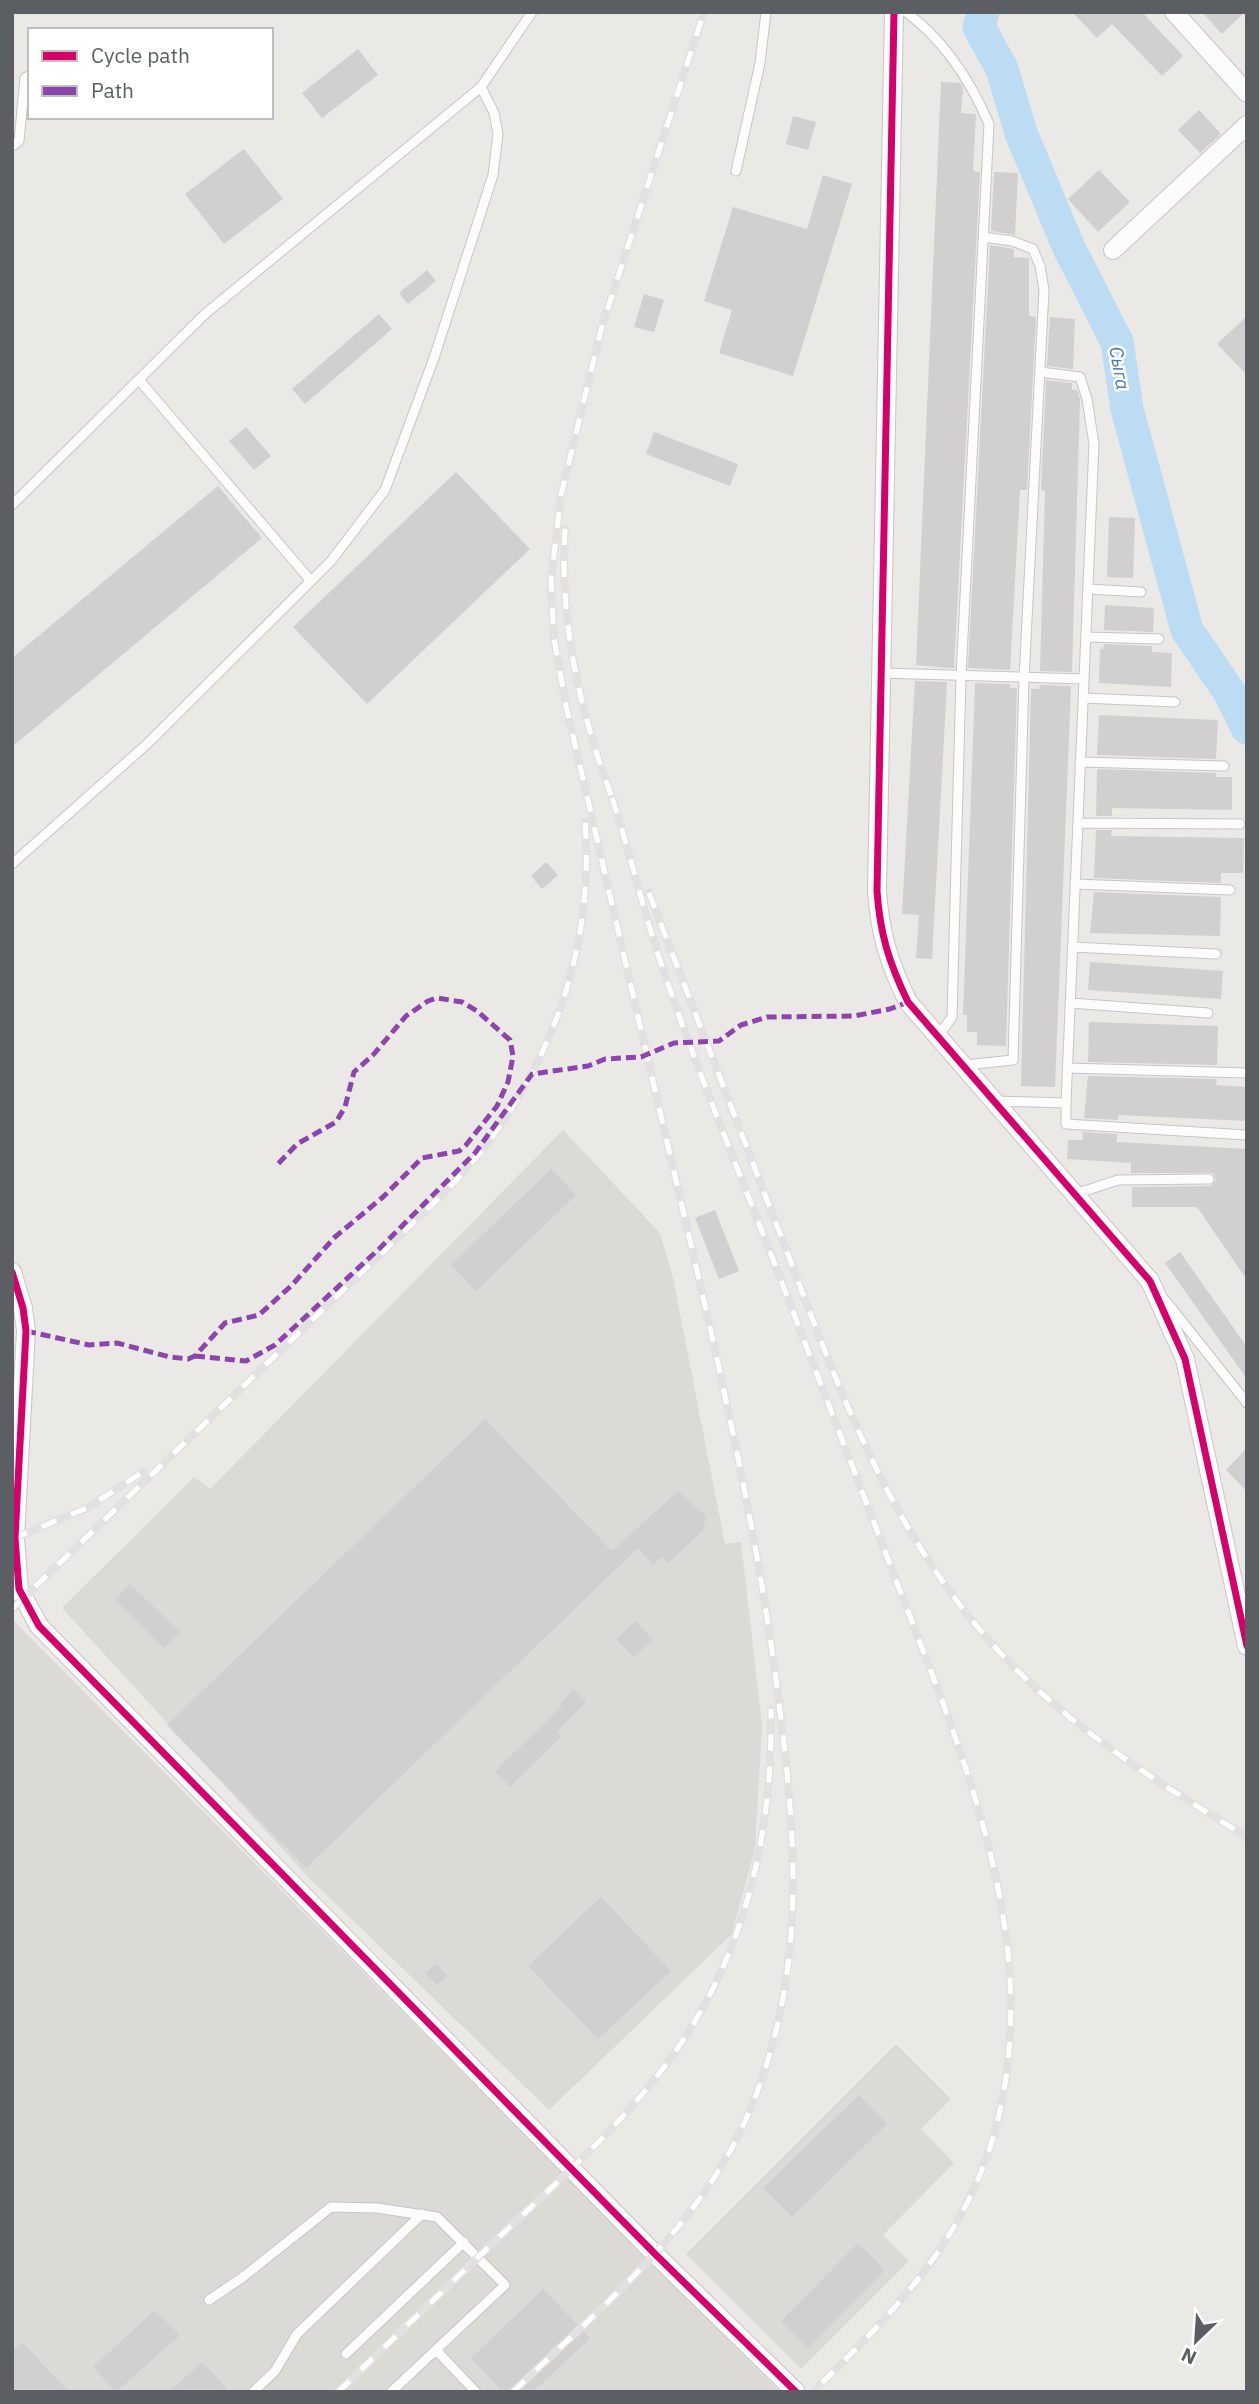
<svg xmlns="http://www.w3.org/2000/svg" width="1259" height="2404" font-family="'IBM Plex Sans',sans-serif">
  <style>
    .industrial { fill: #dcdad6 }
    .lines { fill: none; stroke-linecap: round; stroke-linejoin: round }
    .river { stroke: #bbdcf3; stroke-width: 33 }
    .building { fill: #d1d0ce }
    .lane-casing { stroke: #c6c6c6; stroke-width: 11 }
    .street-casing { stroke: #c6c6c6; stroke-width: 20 }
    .lane { stroke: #fcfcfb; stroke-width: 9 }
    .street { stroke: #fcfcfb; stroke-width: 18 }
    .rail-casing { stroke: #e2e1e1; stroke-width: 8 }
    .rail { stroke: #fff; stroke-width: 5; stroke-dasharray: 16; stroke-linecap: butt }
    .quiet { stroke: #8e44ad; stroke-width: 5; stroke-dasharray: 10 5; stroke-linecap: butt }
    .cycleway-casing { stroke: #fff; stroke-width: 11 }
    .cycleway { stroke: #d6006c; stroke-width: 7 }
    .labels { text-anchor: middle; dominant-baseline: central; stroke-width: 5; stroke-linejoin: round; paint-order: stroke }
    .water-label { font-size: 19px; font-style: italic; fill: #4577aa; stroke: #fff }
  </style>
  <rect width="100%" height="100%" fill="#ebe9e5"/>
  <path class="industrial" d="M 563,1130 L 660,1233 L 673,1278 L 725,1544 L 741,1542 L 762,1726 L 755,1848 L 732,1934 L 549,2110 L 308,1877 L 62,1608 L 194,1477 L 210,1489 Z
    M 12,1619 L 780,2392 L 12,2392 Z
    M 896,2044 L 951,2099 L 921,2129 L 954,2163 L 883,2235 L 909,2261 L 801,2369 L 686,2254 Z"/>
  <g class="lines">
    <path class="river" d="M 983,12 L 979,27 L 1002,69 L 1021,133 L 1069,248 L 1117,342 L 1127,409 L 1187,630 L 1230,693 L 1247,728"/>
  </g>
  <path class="building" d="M 1072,12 L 1142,12 L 1183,56 L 1162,76 L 1112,24 L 1097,38 Z
    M 1202,12 L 1245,12 L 1222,34 Z
    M 358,49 L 378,75 L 322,118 L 302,93 Z
    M 941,82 L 960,83 L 963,87 L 961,113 L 976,114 L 973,171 L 980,172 L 954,668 L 948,668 L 916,665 Z
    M 1199,110 L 1221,134 L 1200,153 L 1178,130 Z
    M 793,116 L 816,122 L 808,150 L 786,144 Z
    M 244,149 L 283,199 L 224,244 L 185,194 Z
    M 1099,170 L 1130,202 L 1098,232 L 1068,199 Z
    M 994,172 L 1018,173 L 1015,235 L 991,231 Z
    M 823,175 L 852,184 L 793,376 L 719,353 L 732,310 L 704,301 L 733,207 L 807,229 Z
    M 990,245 L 1014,249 L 1014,257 L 1029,258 L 1029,316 L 1036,317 L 1027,490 L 1020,490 L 1010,670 L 968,668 Z
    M 427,270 L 436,281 L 408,304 L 399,293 Z
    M 644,294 L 664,300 L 654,332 L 634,327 Z
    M 379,314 L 392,329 L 305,404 L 292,389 Z
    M 1247,316 L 1247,375 L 1217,344 Z
    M 1050,317 L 1075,319 L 1073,369 L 1047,366 Z
    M 1046,380 L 1072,383 L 1072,390 L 1077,390 L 1080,399 L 1072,672 L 1040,671 L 1045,491 L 1041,490 Z
    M 246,427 L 271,456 L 254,470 L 229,441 Z
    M 654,432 L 738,464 L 730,486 L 646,454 Z
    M 456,472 L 530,549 L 367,704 L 293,627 Z
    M 218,486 L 262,538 L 12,747 L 12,658 Z
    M 1109,517 L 1135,518 L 1133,578 L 1107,577 Z
    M 1105,605 L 1154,608 L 1153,632 L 1104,630 Z
    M 1104,644 L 1152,646 L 1152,652 L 1172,653 L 1171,687 L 1099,683 L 1100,649 L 1103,649 Z
    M 915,681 L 947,682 L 932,959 L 916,958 L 919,915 L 902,914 Z
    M 975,683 L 1010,684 L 1010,688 L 1017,688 L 1006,1046 L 977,1045 L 977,1032 L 967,1032 L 967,1015 L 963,1015 Z
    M 1040,685 L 1071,686 L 1055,1087 L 1021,1086 L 1031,689 L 1039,689 Z
    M 1099,715 L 1218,720 L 1216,759 L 1097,755 Z
    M 1097,769 L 1216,773 L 1216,777 L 1232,777 L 1232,810 L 1112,808 L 1112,816 L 1096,816 Z
    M 1096,830 L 1112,830 L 1111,836 L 1244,838 L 1243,873 L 1221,873 L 1221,883 L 1094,878 Z
    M 546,862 L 558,875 L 542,889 L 531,876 Z
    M 1094,892 L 1221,897 L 1220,936 L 1090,933 Z
    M 1090,962 L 1223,971 L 1221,999 L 1088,990 Z
    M 1089,1022 L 1218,1026 L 1217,1065 L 1088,1062 Z
    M 1088,1076 L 1217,1079 L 1216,1085 L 1247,1087 L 1247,1121 L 1118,1115 L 1118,1120 L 1084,1118 Z
    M 1083,1132 L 1117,1134 L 1117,1142 L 1247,1149 L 1247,1280 L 1197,1207 L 1132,1207 L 1132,1187 L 1210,1186 L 1216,1180 L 1213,1173 L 1131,1173 L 1131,1163 L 1067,1159 L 1068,1140 L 1083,1140 Z
    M 551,1169 L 576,1195 L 476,1291 L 451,1265 Z
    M 715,1210 L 739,1271 L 719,1279 L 695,1218 Z
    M 1180,1252 L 1247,1347 L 1247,1379 L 1165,1263 Z
    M 485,1419 L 612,1551 L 678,1491 L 706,1516 L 703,1531 L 668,1563 L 662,1557 L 653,1565 L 638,1548 L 306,1868 L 167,1725 Z
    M 1247,1448 L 1247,1492 L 1226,1470 Z
    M 130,1584 L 180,1632 L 164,1648 L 115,1600 Z
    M 635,1621 L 653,1640 L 634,1657 L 616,1639 Z
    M 574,1689 L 586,1702 L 557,1731 L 562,1736 L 510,1787 L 495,1771 L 562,1706 L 560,1704 Z
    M 601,1897 L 671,1971 L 598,2039 L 528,1966 Z
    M 436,1963 L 447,1976 L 437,1985 L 425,1973 Z
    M 859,2095 L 887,2124 L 792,2217 L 763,2188 Z
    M 858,2243 L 885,2270 L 808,2348 L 781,2321 Z
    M 543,2289 L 590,2338 L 533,2392 L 503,2392 L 471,2358 Z
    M 155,2310 L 180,2335 L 116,2392 L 93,2367 Z
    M 22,2342 L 69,2392 L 18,2392 L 12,2386 L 12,2352 Z
    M 202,2362 L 230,2392 L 169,2392 Z"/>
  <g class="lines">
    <defs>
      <path id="lane" d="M 906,12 C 944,40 971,82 989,124 L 961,676 L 952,1017 L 939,1035
        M 12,146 L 19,141 L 25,78 L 30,75
        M 736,171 L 760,63 L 766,12
        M 1040,372 L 1080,377 L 1087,399 L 1094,444 L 1066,1103
        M 140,381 L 311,581
        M 12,505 L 205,314 L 481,87 L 532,12
        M 1088,589 L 1141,592
        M 1086,637 L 1159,639
        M 881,673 L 1084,679
        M 1083,698 L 1175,702
        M 1080,762 L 1224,766
        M 1078,823 L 1240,824
        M 12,864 L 147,744 L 331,561 L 385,490 L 434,358 L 493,175 L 498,134 L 494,113 L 481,87
        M 1075,884 L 1230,890
        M 1072,947 L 1216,954
        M 1070,1003 L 1208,1013
        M 965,1065 L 1013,1060 L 1024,678 L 1044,290 L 1040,266 L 1033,249 L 1012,241 L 983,237
        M 1067,1068 L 1247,1073
        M 995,1101 L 1066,1103 L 1066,1124 L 1247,1135
        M 1075,1194 L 1118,1180 L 1209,1179
        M 1165,1300 L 1247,1403
        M 209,2300 L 243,2277 L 331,2207 L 377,2208 L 437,2217 L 505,2285 L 391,2392
        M 436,2350 L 476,2392
        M 346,2354 L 464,2242
        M 253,2392 L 275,2371 L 297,2334 L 422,2214"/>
      <path id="street" d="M 894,12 L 877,891 C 880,934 889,963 908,1002 L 1150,1281 L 1185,1359 L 1247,1646
        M 1174,12 L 1247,93
        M 1113,250 L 1247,125
        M 12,1272 L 23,1308 L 26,1331 L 15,1538 L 19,1589 L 39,1626 L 655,2254 L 796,2392"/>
    </defs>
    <use href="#lane" class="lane-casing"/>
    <use href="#street" class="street-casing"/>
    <use href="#lane" class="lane"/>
    <use href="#street" class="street"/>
    <defs>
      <path id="rail" d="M 565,529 C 559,624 581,717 615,805
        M 612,798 C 631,855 644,915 664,972 C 700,1079 744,1183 784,1288 C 822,1388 861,1488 899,1588 C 959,1745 1034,1919 1004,2090 C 981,2224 905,2301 813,2392
        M 649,893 C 694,1010 739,1127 784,1244 C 838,1386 885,1521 987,1638 C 1060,1722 1152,1779 1247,1837
        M 12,1539 L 87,1508 L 143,1472
        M 12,1609 L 442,1195 C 540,1097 596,961 585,822
        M 338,2392 C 397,2335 455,2279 514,2223 C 565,2175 618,2127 661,2071 C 743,1965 773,1840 771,1709
        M 513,2392 C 602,2306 702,2226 750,2110 C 811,1963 795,1824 775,1672 C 754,1519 720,1369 685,1219 C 645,1048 606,877 566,706 L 554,638 L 551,581 L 561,495 L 602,326 L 704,12"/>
    </defs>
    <use href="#rail" class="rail-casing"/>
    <use href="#rail" class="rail"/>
    <path class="quiet" d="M 26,1331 L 89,1345 L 117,1343 L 170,1357 L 188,1359 L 195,1356 L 225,1323 L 259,1315 L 292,1285 L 335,1237 L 383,1197 L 422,1158 L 459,1151 L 466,1145 L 497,1106 L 508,1082 L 513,1056 L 510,1040 L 477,1011 L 462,1002 L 437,998 L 428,1001 L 406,1016 L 373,1055 L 354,1072 L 345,1107 L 336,1122 L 297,1144 L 278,1164
      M 195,1356 L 246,1361 L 275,1345 L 379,1249 L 475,1153 L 532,1074 L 588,1066 L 605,1059 L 641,1057 L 674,1043 L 719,1041 L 741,1025 L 767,1017 L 854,1016 L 890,1009 L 908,1002"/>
    <defs>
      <path id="cycleway" d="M 894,12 L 877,891 C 880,934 889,963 908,1002 L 1150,1281 L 1185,1359 L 1247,1646
        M 12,1272 L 23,1308 L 26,1331 L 15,1538 L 19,1589 L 39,1626 L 655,2254 L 796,2392"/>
    </defs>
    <use href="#cycleway" class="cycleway-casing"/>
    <use href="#cycleway" class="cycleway"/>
  </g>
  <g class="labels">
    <g class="water-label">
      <text transform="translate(1120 368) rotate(80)">Сыга</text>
    </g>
  </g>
  <rect width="1259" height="2404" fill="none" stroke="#5b5e62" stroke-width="28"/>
  <rect x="28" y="28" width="245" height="91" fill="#ffffff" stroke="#bdbfc0" stroke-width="2"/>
  <rect x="42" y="51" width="35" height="10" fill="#d6006c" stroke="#bdbfc0" stroke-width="2"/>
  <text x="91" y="63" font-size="21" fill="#5b5e62">Cycle path</text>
  <rect x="42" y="86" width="35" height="10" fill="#8e44ad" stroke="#bdbfc0" stroke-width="2"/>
  <text x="91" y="98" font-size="21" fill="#5b5e62">Path</text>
  <g transform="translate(1196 2341) rotate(205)" stroke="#ffffff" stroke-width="5" paint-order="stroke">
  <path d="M0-5L12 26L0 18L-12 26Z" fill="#5b5e62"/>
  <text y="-10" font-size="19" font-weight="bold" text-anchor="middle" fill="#5b5e62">N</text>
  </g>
</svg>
